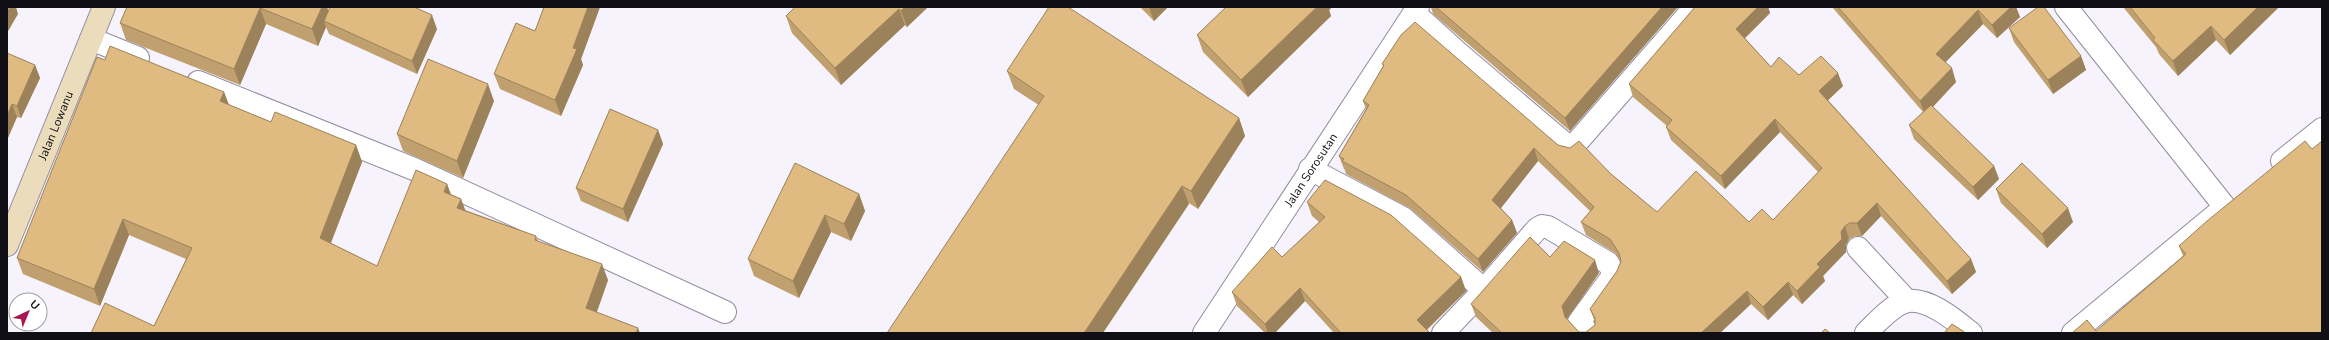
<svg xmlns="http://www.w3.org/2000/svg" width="2329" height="340" font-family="'Nunito Sans',sans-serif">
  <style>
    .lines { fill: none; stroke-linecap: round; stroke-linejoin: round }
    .minor-casing { stroke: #928ca1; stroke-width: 24 }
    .secondary-casing { stroke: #928ca1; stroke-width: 24 }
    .minor { stroke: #fff; stroke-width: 22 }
    .secondary { stroke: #ebddbb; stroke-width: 22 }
    .wall { fill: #c0a06f }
    .shaded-wall { fill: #9c825a }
    .building { fill: #dfba81; stroke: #9c825a }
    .labels { text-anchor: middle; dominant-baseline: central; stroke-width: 3; stroke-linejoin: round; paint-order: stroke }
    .street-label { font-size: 12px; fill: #110f16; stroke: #fff }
  </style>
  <rect width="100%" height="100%" fill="#f6f3fc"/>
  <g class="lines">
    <defs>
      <g id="minor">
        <path d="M 2066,7 L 2225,207"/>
        <path d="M 1414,13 L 1458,53 L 1571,149 L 1695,7"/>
        <path d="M 91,39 L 138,58"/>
        <path d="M 198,82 L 414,169 L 725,312"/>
        <path d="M 2282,161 L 2322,129"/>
        <path d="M 1310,169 L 1403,218 L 1484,290 L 1537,229 L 1542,226 L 1548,227 L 1608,263 L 1613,272 L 1612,277 L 1579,322 L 1588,333"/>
        <path d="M 1858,248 L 1907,301"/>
        <path id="s1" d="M 1204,333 L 1418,7"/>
        <path d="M 1443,333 L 1484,290"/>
        <path d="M 1866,333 C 1876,323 1894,303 1908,301 C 1929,298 1956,321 1971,333"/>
        <path d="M 2073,333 L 2224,208"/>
      </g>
      <g id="secondary">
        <path id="s2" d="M 7,245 L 104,7"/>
      </g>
    </defs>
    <use href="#minor" class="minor-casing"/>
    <use href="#secondary" class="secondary-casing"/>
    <use href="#minor" class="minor"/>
    <use href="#secondary" class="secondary"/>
  </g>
  <path class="wall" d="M 127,7 L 327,7 L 328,11 L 437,29 L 417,74 L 329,34 L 326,27 L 318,46 L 266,24 L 240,85 L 126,40 L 120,23 Z
    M 544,7 L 600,7 L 581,59 L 583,65 L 561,116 L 500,89 L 494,74 L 535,31 Z
    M 795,7 L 928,7 L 907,27 L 905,25 L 841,85 L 792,33 L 786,16 Z
    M 1140,7 L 1168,7 L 1154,21 Z
    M 1226,7 L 1332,7 L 1329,10 L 1331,16 L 1248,97 L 1203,52 L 1197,35 Z
    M 1431,7 L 1678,7 L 1570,131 L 1433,14 Z
    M 1695,7 L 1768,7 L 1770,13 L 1745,38 L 1771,67 L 1799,75 L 1843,86 L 1828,100 L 1971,259 L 1976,272 L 1952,294 L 1881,216 L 1862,236 L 1855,236 L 1849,239 L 1846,245 L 1846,252 L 1823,276 L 1825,281 L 1802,304 L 1793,295 L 1768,320 L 1751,304 L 1720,333 L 1493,333 L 1476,317 L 1471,304 L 1550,257 L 1599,273 L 1567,319 L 1579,332 L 1586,332 L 1595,325 L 1595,322 L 1590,309 L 1617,271 L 1621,261 L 1615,253 L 1586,235 L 1581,222 L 1590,211 L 1538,161 L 1501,208 L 1512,220 L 1517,233 L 1483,272 L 1411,209 L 1346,174 L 1345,170 L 1344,169 L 1339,156 L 1366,109 L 1363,101 L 1383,66 L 1382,64 L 1558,145 L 1611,174 L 1657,212 L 1749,222 L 1773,220 L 1818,172 L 1780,132 L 1725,189 L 1671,140 L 1666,127 L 1667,126 L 1633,97 L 1629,84 Z
    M 1832,7 L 2016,7 L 2020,17 L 1997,38 L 1983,24 L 1945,62 L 1956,82 L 1933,107 L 1994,166 L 1999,179 L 1978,200 L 1914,139 L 1909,125 L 1923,112 Z
    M 2123,7 L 2279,7 L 2230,55 L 2216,40 L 2178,76 L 2159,54 L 2156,47 Z
    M 2009,28 L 2081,56 L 2086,70 L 2053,94 L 2014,42 Z
    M 7,53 L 35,65 L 40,78 L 21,118 L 17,117 L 7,140 Z
    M 1007,71 L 1239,118 L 1245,136 L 1198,209 L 1014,89 Z
    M 224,92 L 229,105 L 271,122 L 356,145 L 362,162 L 331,243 L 377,266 L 447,184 L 451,194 L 461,199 L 465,210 L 536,236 L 538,241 L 608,280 L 597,312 L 154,326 L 186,259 L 129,235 L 100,306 L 23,274 L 17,258 Z
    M 494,101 L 463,178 L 403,151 L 397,134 Z
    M 658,130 L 663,144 L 628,222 L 581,201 L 576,188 Z
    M 2312,149 L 2096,331 L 2183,256 L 2179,246 Z
    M 1996,189 L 2073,222 L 2047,248 L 2001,203 Z
    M 859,194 L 865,211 L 851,241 L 831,232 L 799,298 L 754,276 L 748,259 Z
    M 1307,202 L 1461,277 L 1466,291 L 1427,330 L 1430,333 L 1334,333 L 1305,301 L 1275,333 L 1265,333 L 1237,306 L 1232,292 L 1282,257 L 1319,222 L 1312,216 Z"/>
  <path class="shaded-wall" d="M 10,7 L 16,7 L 18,14 L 7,33 L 7,12 Z
    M 322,7 L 327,7 L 330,17 L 324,21 L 326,27 L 318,46 L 312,29 Z
    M 588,7 L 600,7 L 581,59 L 583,65 L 561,116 L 555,100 Z
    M 905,7 L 928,7 L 907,27 L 901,11 Z
    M 1149,7 L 1168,7 L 1154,21 Z
    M 1317,7 L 1332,7 L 1329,10 L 1331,16 L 1248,97 L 1241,80 Z
    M 1662,7 L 1678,7 L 1570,131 L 1565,118 Z
    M 1758,7 L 1768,7 L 1770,13 L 1741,42 L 1736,29 Z
    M 2011,7 L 2016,7 L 2020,17 L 1997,38 L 1992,25 Z
    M 2258,7 L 2279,7 L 2230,55 L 2224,40 Z
    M 260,8 L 266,24 L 240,85 L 234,69 Z
    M 899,9 L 905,25 L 841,85 L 835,68 Z
    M 1978,10 L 1983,24 L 1941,67 L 1936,54 Z
    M 432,15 L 437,29 L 417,74 L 412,61 Z
    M 2211,26 L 2216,40 L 2178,76 L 2173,61 Z
    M 2081,56 L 2086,70 L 2053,94 L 2048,80 Z
    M 35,65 L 40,78 L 21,118 L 17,106 Z
    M 1952,68 L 1956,82 L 1925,115 L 1920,101 Z
    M 1838,73 L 1843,86 L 1824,104 L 1819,91 Z
    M 488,84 L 494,101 L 463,178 L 457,161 Z
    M 224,92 L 230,108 L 220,101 Z
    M 12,104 L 17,117 L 7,140 L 7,116 Z
    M 1239,118 L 1245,136 L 1198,209 L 1191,191 Z
    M 1775,119 L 1780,132 L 1725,189 L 1721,176 Z
    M 658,130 L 663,144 L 628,222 L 623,209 Z
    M 356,145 L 362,162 L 326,255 L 320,238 Z
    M 1534,148 L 1538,161 L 1497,213 L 1492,200 Z
    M 1994,166 L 1999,179 L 1978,200 L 1973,187 Z
    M 447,184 L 453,201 L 444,192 Z
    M 1182,186 L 1189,204 L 1103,333 L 1084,333 Z
    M 859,194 L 865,211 L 851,241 L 844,224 Z
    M 461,199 L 467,215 L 457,208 Z
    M 1877,203 L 1881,216 L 1862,236 L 1857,223 Z
    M 2068,208 L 2073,222 L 2047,248 L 2042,234 Z
    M 825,215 L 831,232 L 799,298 L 793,281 Z
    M 123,219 L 129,235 L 100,306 L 94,289 Z
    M 1512,220 L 1517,233 L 1483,272 L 1478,259 Z
    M 1845,226 L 1849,239 L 1846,245 L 1846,252 L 1823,276 L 1825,281 L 1802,304 L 1797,291 L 1841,232 Z
    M 1971,259 L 1976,272 L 1952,294 L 1947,281 Z
    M 1595,260 L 1599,273 L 1567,319 L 1565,317 L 1562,306 Z
    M 602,264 L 608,280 L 592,325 L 586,308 Z
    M 1461,277 L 1466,291 L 1423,333 L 1417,320 Z
    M 1788,282 L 1793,295 L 1768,320 L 1763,307 Z
    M 1300,288 L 1305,301 L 1275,333 L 1268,333 L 1265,324 Z
    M 1747,291 L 1751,304 L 1720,333 L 1701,333 Z
    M 638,328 L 640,333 L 636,333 Z"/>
  <path class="building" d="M 7,7 L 10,7 L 7,12 Z
    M 127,7 L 322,7 L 312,29 L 260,8 L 234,69 L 120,23 Z
    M 330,7 L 414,7 L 432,15 L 412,61 L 324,21 Z
    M 544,7 L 588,7 L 573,48 L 577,49 L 555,100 L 494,74 L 516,23 L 535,31 Z
    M 795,7 L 905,7 L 901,11 L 899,9 L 835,68 L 786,16 Z
    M 1049,7 L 1068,7 L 1239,118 L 1191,191 L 1182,186 L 1084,333 L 887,333 L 1044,96 L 1007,71 Z
    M 1226,7 L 1317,7 L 1241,80 L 1197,35 Z
    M 1436,7 L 1662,7 L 1565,118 Z
    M 1695,7 L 1758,7 L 1736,29 L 1771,67 L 1779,57 L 1799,75 L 1821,56 L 1838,73 L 1819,91 L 1971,259 L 1947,281 L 1877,203 L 1857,223 L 1850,223 L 1845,226 L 1841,232 L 1842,239 L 1817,264 L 1820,267 L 1797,291 L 1788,282 L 1763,307 L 1747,291 L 1701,333 L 1502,333 L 1471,304 L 1530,237 L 1550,257 L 1564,241 L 1595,260 L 1562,306 L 1565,317 L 1579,332 L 1586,332 L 1595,325 L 1595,318 L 1590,309 L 1617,271 L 1621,261 L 1619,253 L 1610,239 L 1581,222 L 1594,207 L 1534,148 L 1492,200 L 1512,220 L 1478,259 L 1406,195 L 1342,161 L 1344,159 L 1339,156 L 1369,105 L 1363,101 L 1384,65 L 1382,64 L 1401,35 L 1415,22 L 1558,145 L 1570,148 L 1579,141 L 1611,174 L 1657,212 L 1696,171 L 1749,222 L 1762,209 L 1773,220 L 1822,168 L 1775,119 L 1721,176 L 1666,127 L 1672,120 L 1629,84 Z
    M 1838,7 L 2011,7 L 1992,25 L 1978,10 L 1936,54 L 1952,68 L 1920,101 Z
    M 2038,7 L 2044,7 L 2081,56 L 2048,80 L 2009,28 Z
    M 2130,7 L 2258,7 L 2224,40 L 2211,26 L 2173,61 L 2153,40 L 2155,38 Z
    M 110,46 L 224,92 L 220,101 L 271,122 L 275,112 L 356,145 L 320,238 L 377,266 L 416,170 L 447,184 L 444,192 L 461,199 L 457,208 L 536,236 L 535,240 L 602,264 L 586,308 L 638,328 L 636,333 L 91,333 L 105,303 L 154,326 L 192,248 L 123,219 L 94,289 L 17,258 L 97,57 L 105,60 Z
    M 7,53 L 35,65 L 17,106 L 12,104 L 7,116 Z
    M 428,59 L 488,84 L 457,161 L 397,134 Z
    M 1931,105 L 1994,166 L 1973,187 L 1909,125 Z
    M 610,109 L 658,130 L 623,209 L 576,188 Z
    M 2305,141 L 2312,149 L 2322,141 L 2322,333 L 2072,333 L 2087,320 L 2096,331 L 2186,254 L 2179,246 L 2207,221 Z
    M 795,163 L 859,194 L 844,224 L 825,215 L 793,281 L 748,259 Z
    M 2022,163 L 2068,208 L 2042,234 L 1996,189 Z
    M 1325,180 L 1391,215 L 1461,277 L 1417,320 L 1430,333 L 1341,333 L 1300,288 L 1265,324 L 1232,292 L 1272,247 L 1282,257 L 1325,217 L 1307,202 Z
    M 1952,324 L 1963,331 L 1965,333 L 1944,333 Z
    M 1825,329 L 1830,333 L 1821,333 Z"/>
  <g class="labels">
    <g class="street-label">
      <text stroke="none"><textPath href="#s2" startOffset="129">Jalan Lowanu</textPath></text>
      <text stroke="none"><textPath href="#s1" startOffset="195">Jalan Sorosutan</textPath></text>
    </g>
  </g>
  <rect width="2329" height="340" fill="none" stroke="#110f16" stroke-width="16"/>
  <g transform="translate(28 312) rotate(44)"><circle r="19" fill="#ffffff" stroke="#a09fa2"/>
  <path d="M0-3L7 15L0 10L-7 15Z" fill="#a81651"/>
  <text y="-6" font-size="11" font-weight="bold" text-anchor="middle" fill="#110f16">U</text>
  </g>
</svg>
